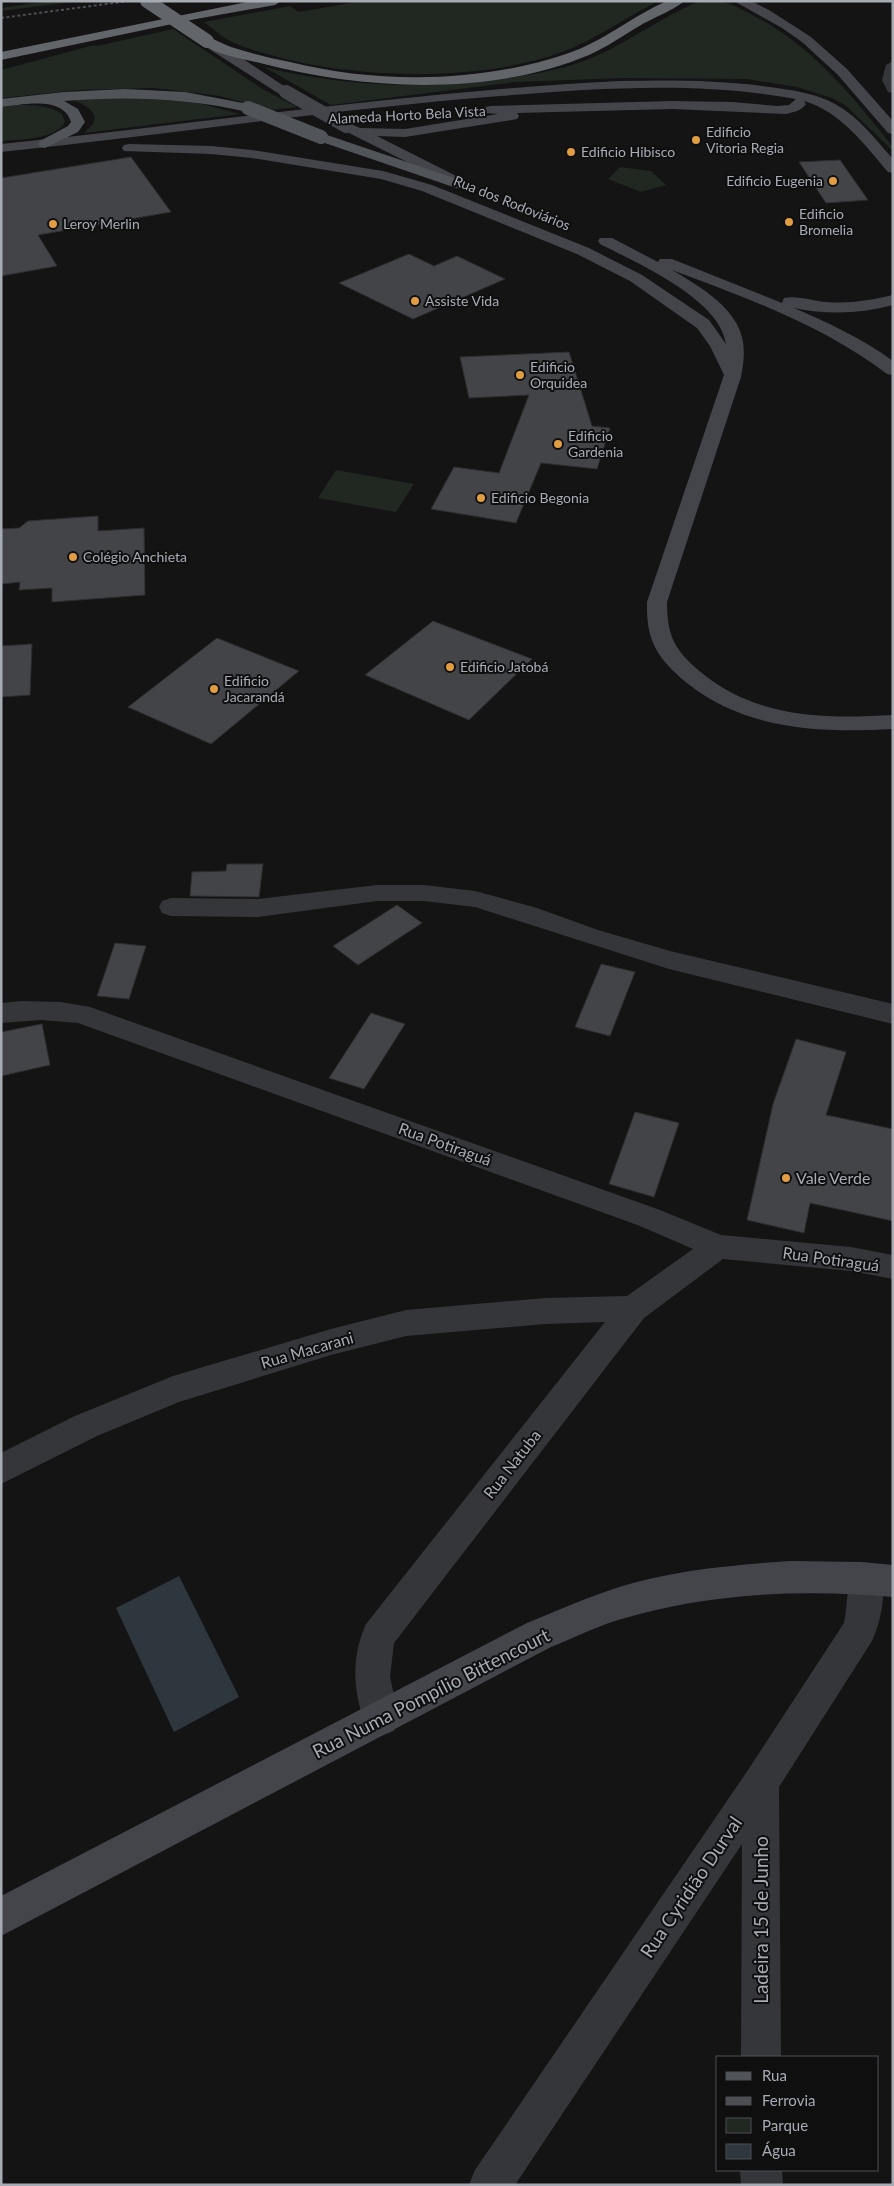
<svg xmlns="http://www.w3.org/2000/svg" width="894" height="2186" font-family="Lato,sans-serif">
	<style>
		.green { fill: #202821 }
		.water { fill: #2e373d }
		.building { fill: #434448; stroke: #2e2e31 }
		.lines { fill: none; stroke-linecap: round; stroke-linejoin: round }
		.street { fill: #35363a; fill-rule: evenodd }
		.secondary { fill: #43454a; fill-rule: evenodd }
		.primary { fill: #515458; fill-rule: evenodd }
		.highway { fill: #62656a; fill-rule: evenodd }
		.rail { stroke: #4c4e53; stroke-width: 2; stroke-dasharray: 3 2.5; stroke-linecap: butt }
		.secondary-bridge { stroke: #43454a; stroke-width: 14 }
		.primary-bridge { stroke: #515458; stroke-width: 14 }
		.highway-bridge { stroke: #62656a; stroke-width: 14 }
		.poi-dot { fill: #e09d41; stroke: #0f0f10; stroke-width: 2 }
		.labels { text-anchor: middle; stroke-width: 4; stroke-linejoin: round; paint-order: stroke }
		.far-street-label { font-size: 14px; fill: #a7acb4; stroke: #0f0f10 }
		.far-poi-label { font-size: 14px; fill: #a7acb4; stroke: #0f0f10; text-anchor: start }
		.street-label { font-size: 16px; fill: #a7acb4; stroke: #0f0f10 }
		.poi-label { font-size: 16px; fill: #a7acb4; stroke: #0f0f10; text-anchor: start }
		.near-street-label { font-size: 19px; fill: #a7acb4; stroke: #0f0f10 }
	</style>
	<rect width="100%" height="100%" fill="#141415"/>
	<path class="green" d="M 46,1 L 80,1 L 1,11 L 1,8 Z
		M 361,1 L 659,1 C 625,17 595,41 559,53 C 478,82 352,79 271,55 C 257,51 241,47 228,40 C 220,35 212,28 204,22 L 290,6 L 299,12 Z
		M 700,1 C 707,1 716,0 723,2 C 733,4 745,11 754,16 C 813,46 853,97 893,147 L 893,151 L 845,105 L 832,98 L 797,87 L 746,79 L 623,78 L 516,82 L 331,105 L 264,67 C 345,87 426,90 508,78 C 538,74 569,68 596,56 C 632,40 663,16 700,1 Z
		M 173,29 L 264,90 L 297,107 L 270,110 L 220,96 L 154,88 L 78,90 L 1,98 L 1,70 L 94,45 L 97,46 Z
		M 141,96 L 198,103 L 240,114 L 84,133 L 93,124 L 95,117 C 90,106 81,103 70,99 Z
		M 18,105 C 34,105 49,105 62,114 L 65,122 C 57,139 18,140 1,141 L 1,107 Z
		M 620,167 L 651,171 L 666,185 L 641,192 L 608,179 Z
		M 336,470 L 414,484 L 396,512 L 318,498 Z"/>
	<path class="water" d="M 179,1576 L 239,1697 L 174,1732 L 116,1608 Z"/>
	<path class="building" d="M 131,157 L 171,212 L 38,235 L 57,266 L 1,276 L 1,178 Z
		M 840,160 L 868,200 L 826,203 L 799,162 Z
		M 409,254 L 434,266 L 457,256 L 505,279 L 413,319 L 339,283 Z
		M 569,352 L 592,426 L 610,428 L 597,469 L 541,463 L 516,523 L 431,509 L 454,467 L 499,473 L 529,395 L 469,398 L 460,357 Z
		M 98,516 L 98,531 L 144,528 L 145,595 L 52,602 L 52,588 L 19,590 L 20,582 L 1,584 L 1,529 L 19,528 L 28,521 Z
		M 433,621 L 532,659 L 469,720 L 365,675 Z
		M 217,638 L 299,671 L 211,744 L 128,707 Z
		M 32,644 L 30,695 L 1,697 L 1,646 Z
		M 227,864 L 263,864 L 259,897 L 190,896 L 192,872 L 226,871 Z
		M 397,905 L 422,923 L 358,965 L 333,946 Z
		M 115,943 L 146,946 L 129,999 L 97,996 Z
		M 601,964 L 635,972 L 610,1036 L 575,1027 Z
		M 371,1013 L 405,1024 L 364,1089 L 329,1078 Z
		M 42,1024 L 50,1065 L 1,1076 L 1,1032 Z
		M 796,1039 L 846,1052 L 826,1115 L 893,1129 L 893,1221 L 810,1203 L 804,1233 L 747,1220 L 773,1104 Z
		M 635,1112 L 679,1123 L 654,1197 L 609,1184 Z"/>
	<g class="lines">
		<path class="street" d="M 893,61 L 893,93 L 888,92 L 882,80 L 886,65 Z
			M 377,885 L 424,885 L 475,891 L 537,908 L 598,930 L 670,951 L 893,1004 L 893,1024 L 669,969 L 475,907 L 424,901 L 377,901 L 258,917 L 171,916 L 162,913 L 159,907 L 162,901 L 171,898 L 258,899 Z
			M 22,1001 L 61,1002 L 90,1007 L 660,1210 L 721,1235 L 851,1247 L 893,1255 L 893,1279 L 851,1271 L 723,1259 L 644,1318 L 394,1643 L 390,1677 L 399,1718 L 394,1731 L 381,1736 L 368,1731 C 353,1695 350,1660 366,1624 L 605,1322 L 545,1324 L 406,1336 L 331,1355 L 179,1402 L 97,1436 L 1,1484 L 1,1453 L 75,1416 L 173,1376 L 331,1329 L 406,1310 L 545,1298 L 627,1296 L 693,1249 L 640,1226 L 78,1023 L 41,1020 L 1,1023 L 1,1003 Z
			M 866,1562 L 878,1567 C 888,1589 882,1618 872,1641 L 779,1787 L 781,2057 L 741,2057 L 742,1844 L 515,2185 L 469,2185 L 475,2170 L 748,1770 L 844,1623 C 848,1604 846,1584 854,1567 Z
			M 740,2170 L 782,2170 L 783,2185 L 741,2185 Z"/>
		<path class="secondary" d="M 734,1 L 751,1 L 769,10 L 811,37 L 847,69 L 893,121 L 893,134 L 888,133 L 838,75 L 802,42 L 782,28 Z
			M 211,40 L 216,41 L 293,92 L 291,95 L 281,95 L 206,47 L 204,44 Z
			M 620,81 C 672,80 725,80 777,88 C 797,91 817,94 835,104 C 859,117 875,139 893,159 L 893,173 L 888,172 C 864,144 841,112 804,101 L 806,104 C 801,111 794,112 786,114 L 672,109 L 517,113 L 519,116 L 517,119 L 512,120 L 405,137 L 377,136 L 472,184 L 475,187 L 472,190 L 467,192 L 341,129 L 339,126 L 346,122 L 360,128 L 405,129 L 498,114 L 486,113 L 484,110 L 486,107 L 491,106 L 672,101 L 732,102 L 777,106 L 789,105 L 796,99 C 699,81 598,88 500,96 C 333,109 168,135 1,152 L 1,144 C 208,123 413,91 620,81 Z
			M 129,144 L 211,146 L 252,150 L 383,171 L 432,185 L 589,248 L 642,275 L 709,320 L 726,344 C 720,299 637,263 600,244 L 598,241 L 600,238 L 612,238 L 658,262 L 660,259 L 672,259 L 782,303 L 784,298 C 797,295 813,301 827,302 C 849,304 871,300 893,295 L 893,305 C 860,314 827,315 794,308 C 829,323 863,339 893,361 L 893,375 L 887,374 C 824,326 745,297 672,270 C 699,286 738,308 743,342 C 745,354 743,366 741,377 L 667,602 C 667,637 675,651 703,674 C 758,718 825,719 893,715 L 893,729 C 821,733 745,730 687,683 C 657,658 646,641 647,602 L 724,375 L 710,346 L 697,328 L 630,281 L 577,254 L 422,191 L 381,179 L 252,158 L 211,154 L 124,151 L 122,148 L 124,145 Z
			M 790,1561 L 861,1562 L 893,1565 L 893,1597 C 801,1589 707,1593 618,1620 C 595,1627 574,1638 551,1647 L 1,1936 L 1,1896 L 527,1623 C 556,1611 586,1598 616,1588 C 672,1570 732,1565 790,1561 Z"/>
		<path class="primary" d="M 125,89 L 185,92 L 248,104 L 255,108 L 248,112 C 186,98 127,96 64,101 L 78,109 L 85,122 L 78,132 L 45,148 L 40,147 L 38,144 L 40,141 L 68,126 L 71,122 C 63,95 22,105 1,107 L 1,99 L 64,92 Z
			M 321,133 L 475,185 L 478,188 L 475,191 L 465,191 L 316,140 L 314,137 L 316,134 Z"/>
		<path class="highway" d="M 252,1 L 281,1 L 275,5 L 196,19 L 1,60 L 1,52 Z
			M 667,1 L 684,1 C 678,8 651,19 641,25 C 624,35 607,47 589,55 C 489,97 362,90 260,63 C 244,59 210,54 200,41 L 207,37 C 215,39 223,44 231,47 C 250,53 270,58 290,62 C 378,84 480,83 566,54 C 603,42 632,16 667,1 Z"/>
		<path class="rail" d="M 1,18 L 129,1"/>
		<path class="secondary-bridge" d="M 286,92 L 346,126"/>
		<path class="primary-bridge" d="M 248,108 L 321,137"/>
		<path class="highway-bridge" d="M 147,1 L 207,41"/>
	</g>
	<g class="poi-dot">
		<circle cx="696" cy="140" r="5"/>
		<circle cx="571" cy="152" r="5"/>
		<circle cx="833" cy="181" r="5"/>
		<circle cx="789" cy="222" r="5"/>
		<circle cx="53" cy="224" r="5"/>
		<circle cx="415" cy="301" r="5"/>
		<circle cx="520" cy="375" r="5"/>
		<circle cx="558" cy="444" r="5"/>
		<circle cx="481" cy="498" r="5"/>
		<circle cx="73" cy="557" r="5"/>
		<circle cx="450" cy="667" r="5"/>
		<circle cx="214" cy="689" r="5"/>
		<circle cx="786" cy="1178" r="5"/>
	</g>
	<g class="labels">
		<g class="far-street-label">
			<text transform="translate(407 115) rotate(-3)" y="5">Alameda Horto Bela Vista</text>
			<text transform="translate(512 203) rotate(22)" y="5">Rua dos Rodoviários</text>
		</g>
		<g class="far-poi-label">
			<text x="706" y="137">Edificio<tspan x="706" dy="16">Vitoria Regia</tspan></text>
			<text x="581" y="157">Edificio Hibisco</text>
			<text x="823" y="186" text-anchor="end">Edificio Eugenia</text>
			<text x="799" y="219">Edificio<tspan x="799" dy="16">Bromelia</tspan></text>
			<text x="63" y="229">Leroy Merlin</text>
			<text x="425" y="306">Assiste Vida</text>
			<text x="530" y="372">Edificio<tspan x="530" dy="16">Orquidea</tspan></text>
			<text x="568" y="441">Edificio<tspan x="568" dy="16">Gardenia</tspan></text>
			<text x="491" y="503">Edificio Begonia</text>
			<text x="83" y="562">Colégio Anchieta</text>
			<text x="460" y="672">Edificio Jatobá</text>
			<text x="224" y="686">Edificio<tspan x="224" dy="16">Jacarandá</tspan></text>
		</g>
		<g class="street-label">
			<text transform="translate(445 1144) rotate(20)" y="6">Rua Potiraguá</text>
			<text transform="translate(831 1259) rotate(8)" y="6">Rua Potiraguá</text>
			<text transform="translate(307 1350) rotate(-16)" y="6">Rua Macarani</text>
			<text transform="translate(512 1464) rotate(-52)" y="6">Rua Natuba</text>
		</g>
		<g class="poi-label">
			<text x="796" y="1184">Vale Verde</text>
		</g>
		<g class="near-street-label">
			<text transform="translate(431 1693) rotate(-27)" y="7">Rua Numa Pompílio Bittencourt</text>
			<text transform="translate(691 1887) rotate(-56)" y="7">Rua Cyridião Durval</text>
			<text transform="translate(761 1920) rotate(-90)" y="7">Ladeira 15 de Junho</text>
		</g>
	</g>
	<rect width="894" height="2186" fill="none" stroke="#a7acb4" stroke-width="5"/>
	<rect x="716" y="2056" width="162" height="115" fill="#0f0f10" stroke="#4c4e52"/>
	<rect x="726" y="2072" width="25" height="8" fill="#515458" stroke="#4c4e52"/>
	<text x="762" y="2081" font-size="15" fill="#a7acb4">Rua</text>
	<rect x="726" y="2097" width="25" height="8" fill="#4c4e53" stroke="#4c4e52"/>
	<text x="762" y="2106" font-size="15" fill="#a7acb4">Ferrovia</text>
	<rect x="726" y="2118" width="25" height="15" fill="#202821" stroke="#4c4e52"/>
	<text x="762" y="2131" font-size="15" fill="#a7acb4">Parque</text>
	<rect x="726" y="2144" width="25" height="15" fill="#2e373d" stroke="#4c4e52"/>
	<text x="762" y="2156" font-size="15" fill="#a7acb4">Água</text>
</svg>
